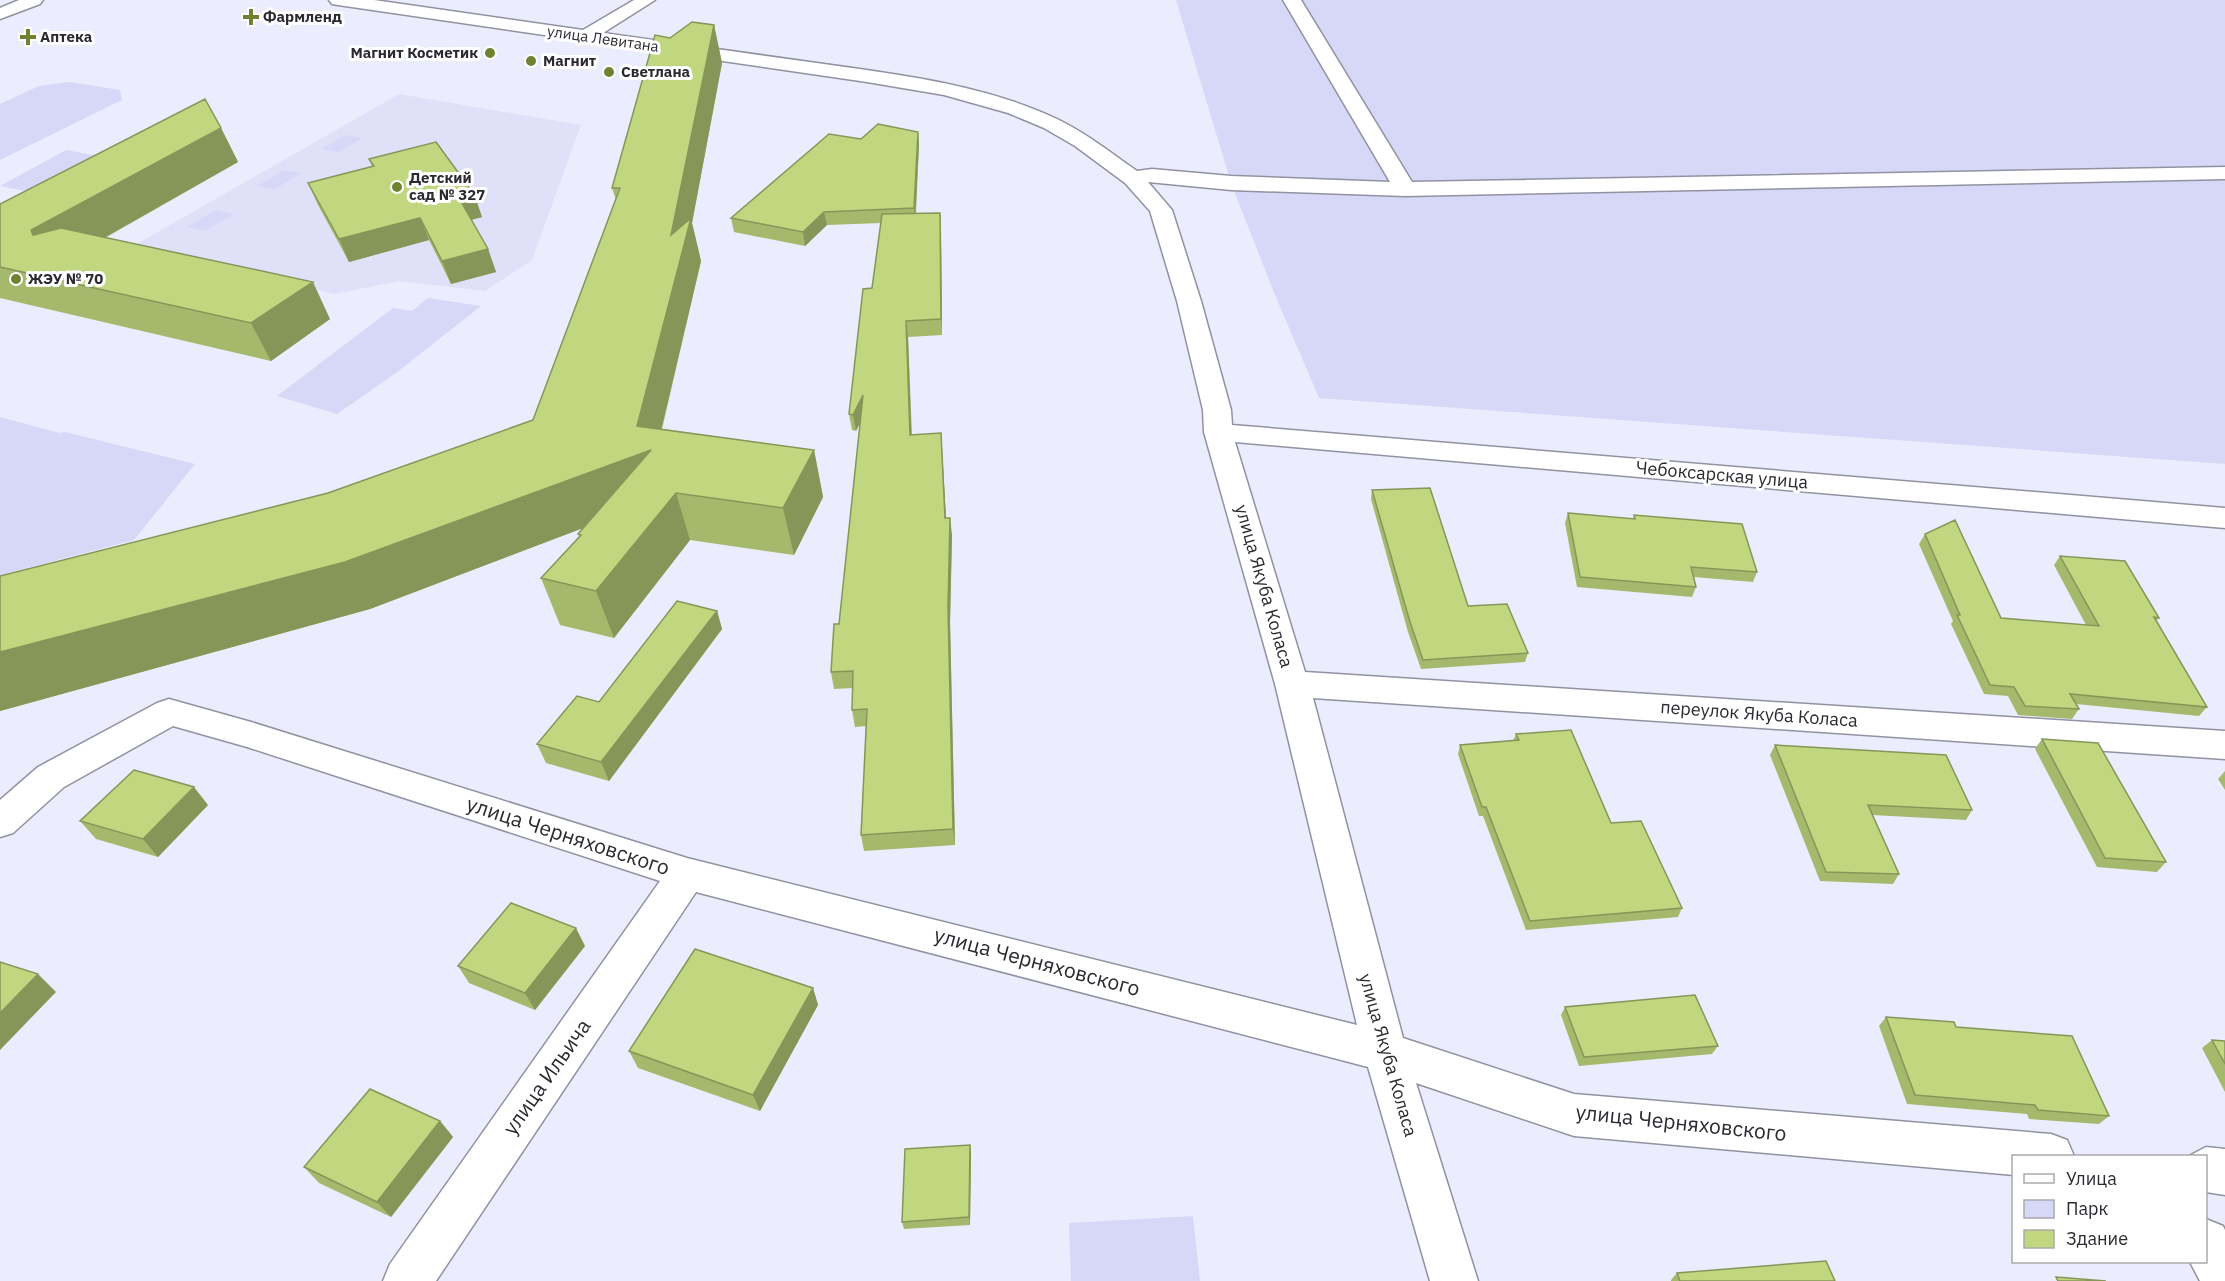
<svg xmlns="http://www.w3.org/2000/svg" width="2225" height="1281" font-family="'IBM Plex Sans',sans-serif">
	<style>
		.built { fill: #e0e1f9 }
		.green { fill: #d7d8f7 }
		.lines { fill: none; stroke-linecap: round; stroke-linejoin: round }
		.minor-casing { stroke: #9192a1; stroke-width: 3 }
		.minor { fill: #fff; fill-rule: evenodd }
		.wall { fill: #a5b96d }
		.shaded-wall { fill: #869659 }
		.building { fill: #c0d77f; stroke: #869659; stroke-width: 1.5 }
		.poi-dot { fill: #6f8232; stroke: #fff; stroke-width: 2 }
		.labels { text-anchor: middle; stroke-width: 6; stroke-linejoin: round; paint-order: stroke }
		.far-poi-label { font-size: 15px; font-weight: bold; fill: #2a2a30; stroke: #fff; text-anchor: start }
		.far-street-label { font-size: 15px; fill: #2a2a30; stroke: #fff }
		.street-label { font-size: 18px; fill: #2a2a30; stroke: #fff }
		.near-street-label { font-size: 21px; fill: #2a2a30; stroke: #fff }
	</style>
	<rect width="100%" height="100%" fill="#ebecfd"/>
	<path class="built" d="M 399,94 L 581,125 L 532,260 L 485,291 L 399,281 L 335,294 L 128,249 Z"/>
	<path class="green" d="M 1176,0 L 2225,0 L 2225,464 L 1319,398 L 1275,295 L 1231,183 Z
		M 70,82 L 120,90 L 122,100 L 0,160 L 0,104 L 39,86 Z
		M 346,135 L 363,138 L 339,152 L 321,149 Z
		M 66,150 L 108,158 L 40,194 L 0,186 Z
		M 284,170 L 302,173 L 275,189 L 257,186 Z
		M 216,210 L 234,214 L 205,231 L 187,227 Z
		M 428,298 L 481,306 L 396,373 L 337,414 L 277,396 L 393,308 L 412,311 Z
		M 0,417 L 59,433 L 65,432 L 195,464 L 134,540 L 0,575 Z
		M 1193,1216 L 1200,1281 L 1071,1281 L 1069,1223 Z"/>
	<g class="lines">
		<g class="minor-casing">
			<path id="minor" d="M 19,0 L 43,0 L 40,4 L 0,19 L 0,8 Z
				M 329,0 L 374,0 L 583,30 L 634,0 L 655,0 L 603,33 C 677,43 750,54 824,64 C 902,75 985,85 1057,119 C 1086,133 1111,153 1137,171 L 1152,169 L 1231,176 L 1390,182 L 1283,0 L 1301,0 L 1412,182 L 2225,167 L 2225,179 L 1405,196 L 1231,190 L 1148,182 L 1172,210 L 1201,301 L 1231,410 L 1232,425 L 2225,508 L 2225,528 L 1235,442 L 1305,672 L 2225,731 L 2225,759 L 1313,698 L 1403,1038 L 1574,1094 L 2051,1134 L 2067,1140 L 2074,1156 L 2014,1156 L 2014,1175 L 1574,1136 L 1416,1083 L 1478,1281 L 1430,1281 L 1368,1067 L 696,892 L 436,1281 L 383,1281 L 390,1264 L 660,881 L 247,747 L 173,726 L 64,787 L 13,833 L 0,837 L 0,800 L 38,767 L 157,703 L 169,699 L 251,722 L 687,858 L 1357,1025 L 1275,684 L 1204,432 L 1203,410 L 1177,301 L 1150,211 L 1125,183 L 1075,146 L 1044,128 L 1008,113 L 944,95 L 867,82 L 338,5 L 332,4 Z
				M 2206,1147 L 2225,1149 L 2225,1195 L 2206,1192 L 2206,1156 L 2189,1156 Z
				M 2206,1219 L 2223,1226 L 2225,1230 L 2225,1281 L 2200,1281 L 2190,1262 L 2206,1262 Z"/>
		</g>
		<use href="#minor" class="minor"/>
	</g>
	<path class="wall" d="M 714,25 L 722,63 L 692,223 L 701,261 L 662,429 L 814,450 L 823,497 L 794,555 L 690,540 L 614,638 L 560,625 L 541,578 L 579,537 L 578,534 L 583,528 L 370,609 L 0,711 L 0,576 L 328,493 L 533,420 L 616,200 L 612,188 L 670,38 Z
		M 221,128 L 238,162 L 105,238 L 330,319 L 271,361 L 0,298 L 0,204 Z
		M 918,132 L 919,145 L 916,213 L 940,213 L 941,228 L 942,335 L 908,337 L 912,435 L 941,433 L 942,449 L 946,518 L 952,535 L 950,622 L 955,845 L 864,851 L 861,835 L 866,726 L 855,727 L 852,710 L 853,688 L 834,689 L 831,672 L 839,624 L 860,422 L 856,431 L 852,430 L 849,414 L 872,288 L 881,223 L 827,225 L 805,246 L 734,232 L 731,218 L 861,139 Z
		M 369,159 L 474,194 L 482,217 L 471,220 L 488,249 L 496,272 L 451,284 L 429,240 L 349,262 L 318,205 L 308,183 L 372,167 Z
		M 1372,490 L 1468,606 L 1528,653 L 1525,662 L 1421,669 L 1408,632 L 1371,499 Z
		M 1568,513 L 1633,519 L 1634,515 L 1757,572 L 1753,582 L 1694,577 L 1696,587 L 1692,597 L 1577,587 L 1565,523 Z
		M 1925,534 L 2001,618 L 2086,625 L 2054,565 L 2060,556 L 2159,618 L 2156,621 L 2207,707 L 2199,716 L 2076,704 L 2079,709 L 2072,719 L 2018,715 L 2008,696 L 1984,694 L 1951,624 L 1953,621 L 1919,544 Z
		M 717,611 L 722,629 L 609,781 L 546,763 L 537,744 L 599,702 Z
		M 1516,734 L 1611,823 L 1682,908 L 1678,917 L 1526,930 L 1483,816 L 1479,816 L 1458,754 L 1460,745 L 1513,741 Z
		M 2042,739 L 2166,862 L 2157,872 L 2097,867 L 2035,749 Z
		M 1775,745 L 1972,810 L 1966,820 L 1872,815 L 1899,874 L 1893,884 L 1820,881 L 1770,755 Z
		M 2225,771 L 2225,790 L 2218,779 Z
		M 208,805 L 158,857 L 96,839 L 80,821 Z
		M 585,946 L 535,1010 L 469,983 L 458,966 Z
		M 813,988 L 818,1005 L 760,1111 L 638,1068 L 629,1051 Z
		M 1565,1007 L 1718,1046 L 1712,1054 L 1579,1066 L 1561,1015 Z
		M 1886,1017 L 1956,1027 L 2109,1116 L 2099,1124 L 2029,1119 L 2027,1114 L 1907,1104 L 1879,1026 Z
		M 2212,1040 L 2225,1041 L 2225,1092 L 2202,1048 Z
		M 440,1121 L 453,1137 L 391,1217 L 319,1183 L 304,1167 Z
		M 970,1145 L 971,1153 L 970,1225 L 904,1229 L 902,1222 Z
		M 1677,1273 L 1835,1281 L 1671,1281 L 1671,1280 Z"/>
	<path class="shaded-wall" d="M 714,25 L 722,63 L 692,223 L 701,261 L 654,460 L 665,497 L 370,609 L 0,711 L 0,652 L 637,426 L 671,235 Z
		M 221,128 L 238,162 L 54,266 L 33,235 L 31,230 Z
		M 918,132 L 919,145 L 915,222 L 914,208 Z
		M 474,194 L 482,217 L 467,221 L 459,198 Z
		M 824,212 L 827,225 L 805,246 L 803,232 Z
		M 940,213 L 941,228 L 942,335 L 941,319 Z
		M 420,218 L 429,240 L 349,262 L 339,239 Z
		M 488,249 L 496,272 L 451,284 L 442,261 Z
		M 313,282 L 330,319 L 271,361 L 251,323 Z
		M 906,321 L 908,337 L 912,452 L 910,435 Z
		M 863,395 L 866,411 L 856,431 L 853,415 Z
		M 941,433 L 942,449 L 947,535 L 945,518 Z
		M 814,450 L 823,497 L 794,555 L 783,508 Z
		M 676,493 L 690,540 L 614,638 L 596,591 Z
		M 950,518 L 952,535 L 950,622 L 955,845 L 953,829 L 948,606 Z
		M 717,611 L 722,629 L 609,781 L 601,762 Z
		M 194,787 L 208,805 L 158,857 L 143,839 Z
		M 576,928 L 585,946 L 535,1010 L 525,993 Z
		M 38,974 L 56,992 L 0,1050 L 0,1013 Z
		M 813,988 L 818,1005 L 760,1111 L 753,1095 Z
		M 440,1121 L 453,1137 L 391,1217 L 377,1202 Z
		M 970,1145 L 971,1153 L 970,1225 L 969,1217 Z"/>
	<path class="building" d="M 692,22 L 714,25 L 671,235 L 691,218 L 637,426 L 814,450 L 783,508 L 676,493 L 596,591 L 541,578 L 581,535 L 578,534 L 651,450 L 345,562 L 0,652 L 0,576 L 328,493 L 533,420 L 620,188 L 612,188 L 655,35 L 670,38 Z
		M 205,99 L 221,128 L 31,230 L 33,235 L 61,228 L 313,282 L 251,323 L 0,267 L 0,204 Z
		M 878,124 L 918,132 L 914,208 L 824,212 L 803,232 L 731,218 L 829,134 L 861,139 Z
		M 436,142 L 474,194 L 459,198 L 488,249 L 442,261 L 420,218 L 339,239 L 308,183 L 374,166 L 369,159 Z
		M 940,213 L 941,319 L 906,321 L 910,435 L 941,433 L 945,518 L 950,518 L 948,606 L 953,829 L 861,835 L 867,709 L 852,710 L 853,671 L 831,672 L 834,624 L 839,624 L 863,395 L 853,415 L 849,414 L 863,289 L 872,288 L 882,214 Z
		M 1430,488 L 1468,606 L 1507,604 L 1528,653 L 1423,660 L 1410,622 L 1372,490 Z
		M 1568,513 L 1635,519 L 1634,515 L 1742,524 L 1757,572 L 1691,567 L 1696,587 L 1580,577 Z
		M 1955,520 L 2001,618 L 2099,626 L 2060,556 L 2125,561 L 2159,618 L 2154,617 L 2207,707 L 2070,694 L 2079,709 L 2025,706 L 2014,687 L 1990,685 L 1957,615 L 1960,615 L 1925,534 Z
		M 677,601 L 717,611 L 601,762 L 537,744 L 577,696 L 599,702 Z
		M 1571,730 L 1611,823 L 1641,821 L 1682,908 L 1530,921 L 1486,807 L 1482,807 L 1460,745 L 1519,740 L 1516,734 Z
		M 2042,739 L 2098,743 L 2166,862 L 2105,858 Z
		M 1775,745 L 1946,755 L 1972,810 L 1868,805 L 1899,874 L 1826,872 Z
		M 134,770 L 194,787 L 143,839 L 80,821 Z
		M 511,903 L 576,928 L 525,993 L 458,966 Z
		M 695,949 L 813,988 L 753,1095 L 629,1051 Z
		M 0,962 L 38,974 L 0,1013 Z
		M 1695,995 L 1718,1046 L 1584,1057 L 1565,1007 Z
		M 1886,1017 L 1954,1022 L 1956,1027 L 2072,1036 L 2109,1116 L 2038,1110 L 2035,1105 L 1915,1095 Z
		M 2212,1040 L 2225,1041 L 2225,1064 Z
		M 370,1089 L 440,1121 L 377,1202 L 304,1167 Z
		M 970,1145 L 969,1217 L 902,1222 L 905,1149 Z
		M 1826,1261 L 1835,1281 L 1680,1281 L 1677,1273 Z
		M 2056,1277 L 2106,1281 L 2058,1281 Z"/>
	<g class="poi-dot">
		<path d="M248 8h6v6h6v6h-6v6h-6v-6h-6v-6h6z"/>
		<path d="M25 28h6v6h6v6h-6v6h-6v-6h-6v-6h6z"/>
		<circle cx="490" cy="53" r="6"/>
		<circle cx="531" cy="61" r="6"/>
		<circle cx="609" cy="72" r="6"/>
		<circle cx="397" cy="187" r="6"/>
		<circle cx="16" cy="279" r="6"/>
	</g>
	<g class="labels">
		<g class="far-poi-label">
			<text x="263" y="22">Фармленд</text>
			<text x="40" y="42">Аптека</text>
			<text x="478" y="58" text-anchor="end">Магнит Косметик</text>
			<text x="543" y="66">Магнит</text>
			<text x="621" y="77">Светлана</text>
			<text x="409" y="183">Детский<tspan x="409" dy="17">сад № 327</tspan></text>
			<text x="28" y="284">ЖЭУ № 70</text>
		</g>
		<g class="far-street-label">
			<text transform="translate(603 39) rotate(8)" y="5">улица Левитана</text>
		</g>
		<g class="street-label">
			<text transform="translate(1722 475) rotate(5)" y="6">Чебоксарская улица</text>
			<text transform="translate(1264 586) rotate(74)" y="6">улица Якуба Коласа</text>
			<text transform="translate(1759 714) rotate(4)" y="6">переулок Якуба Коласа</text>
			<text transform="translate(1388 1055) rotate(74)" y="6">улица Якуба Коласа</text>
		</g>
		<g class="near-street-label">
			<text transform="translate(568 836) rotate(18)" y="7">улица Черняховского</text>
			<text transform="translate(1037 962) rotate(15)" y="7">улица Черняховского</text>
			<text transform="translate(547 1077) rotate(-55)" y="7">улица Ильича</text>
			<text transform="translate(1681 1123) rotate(6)" y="7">улица Черняховского</text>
		</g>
	</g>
	<rect x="2012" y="1155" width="195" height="108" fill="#ffffff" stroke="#aaaaac" stroke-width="1.5"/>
	<rect x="2024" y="1174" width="30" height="9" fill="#ffffff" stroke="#aaaaac" stroke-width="1.5"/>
	<text x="2066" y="1185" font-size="18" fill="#2a2a30">Улица</text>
	<rect x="2024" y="1200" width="30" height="18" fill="#d7d8f7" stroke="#aaaaac" stroke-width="1.5"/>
	<text x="2066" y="1215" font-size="18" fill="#2a2a30">Парк</text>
	<rect x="2024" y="1230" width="30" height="18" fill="#c0d77f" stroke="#aaaaac" stroke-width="1.5"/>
	<text x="2066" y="1245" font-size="18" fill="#2a2a30">Здание</text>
</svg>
